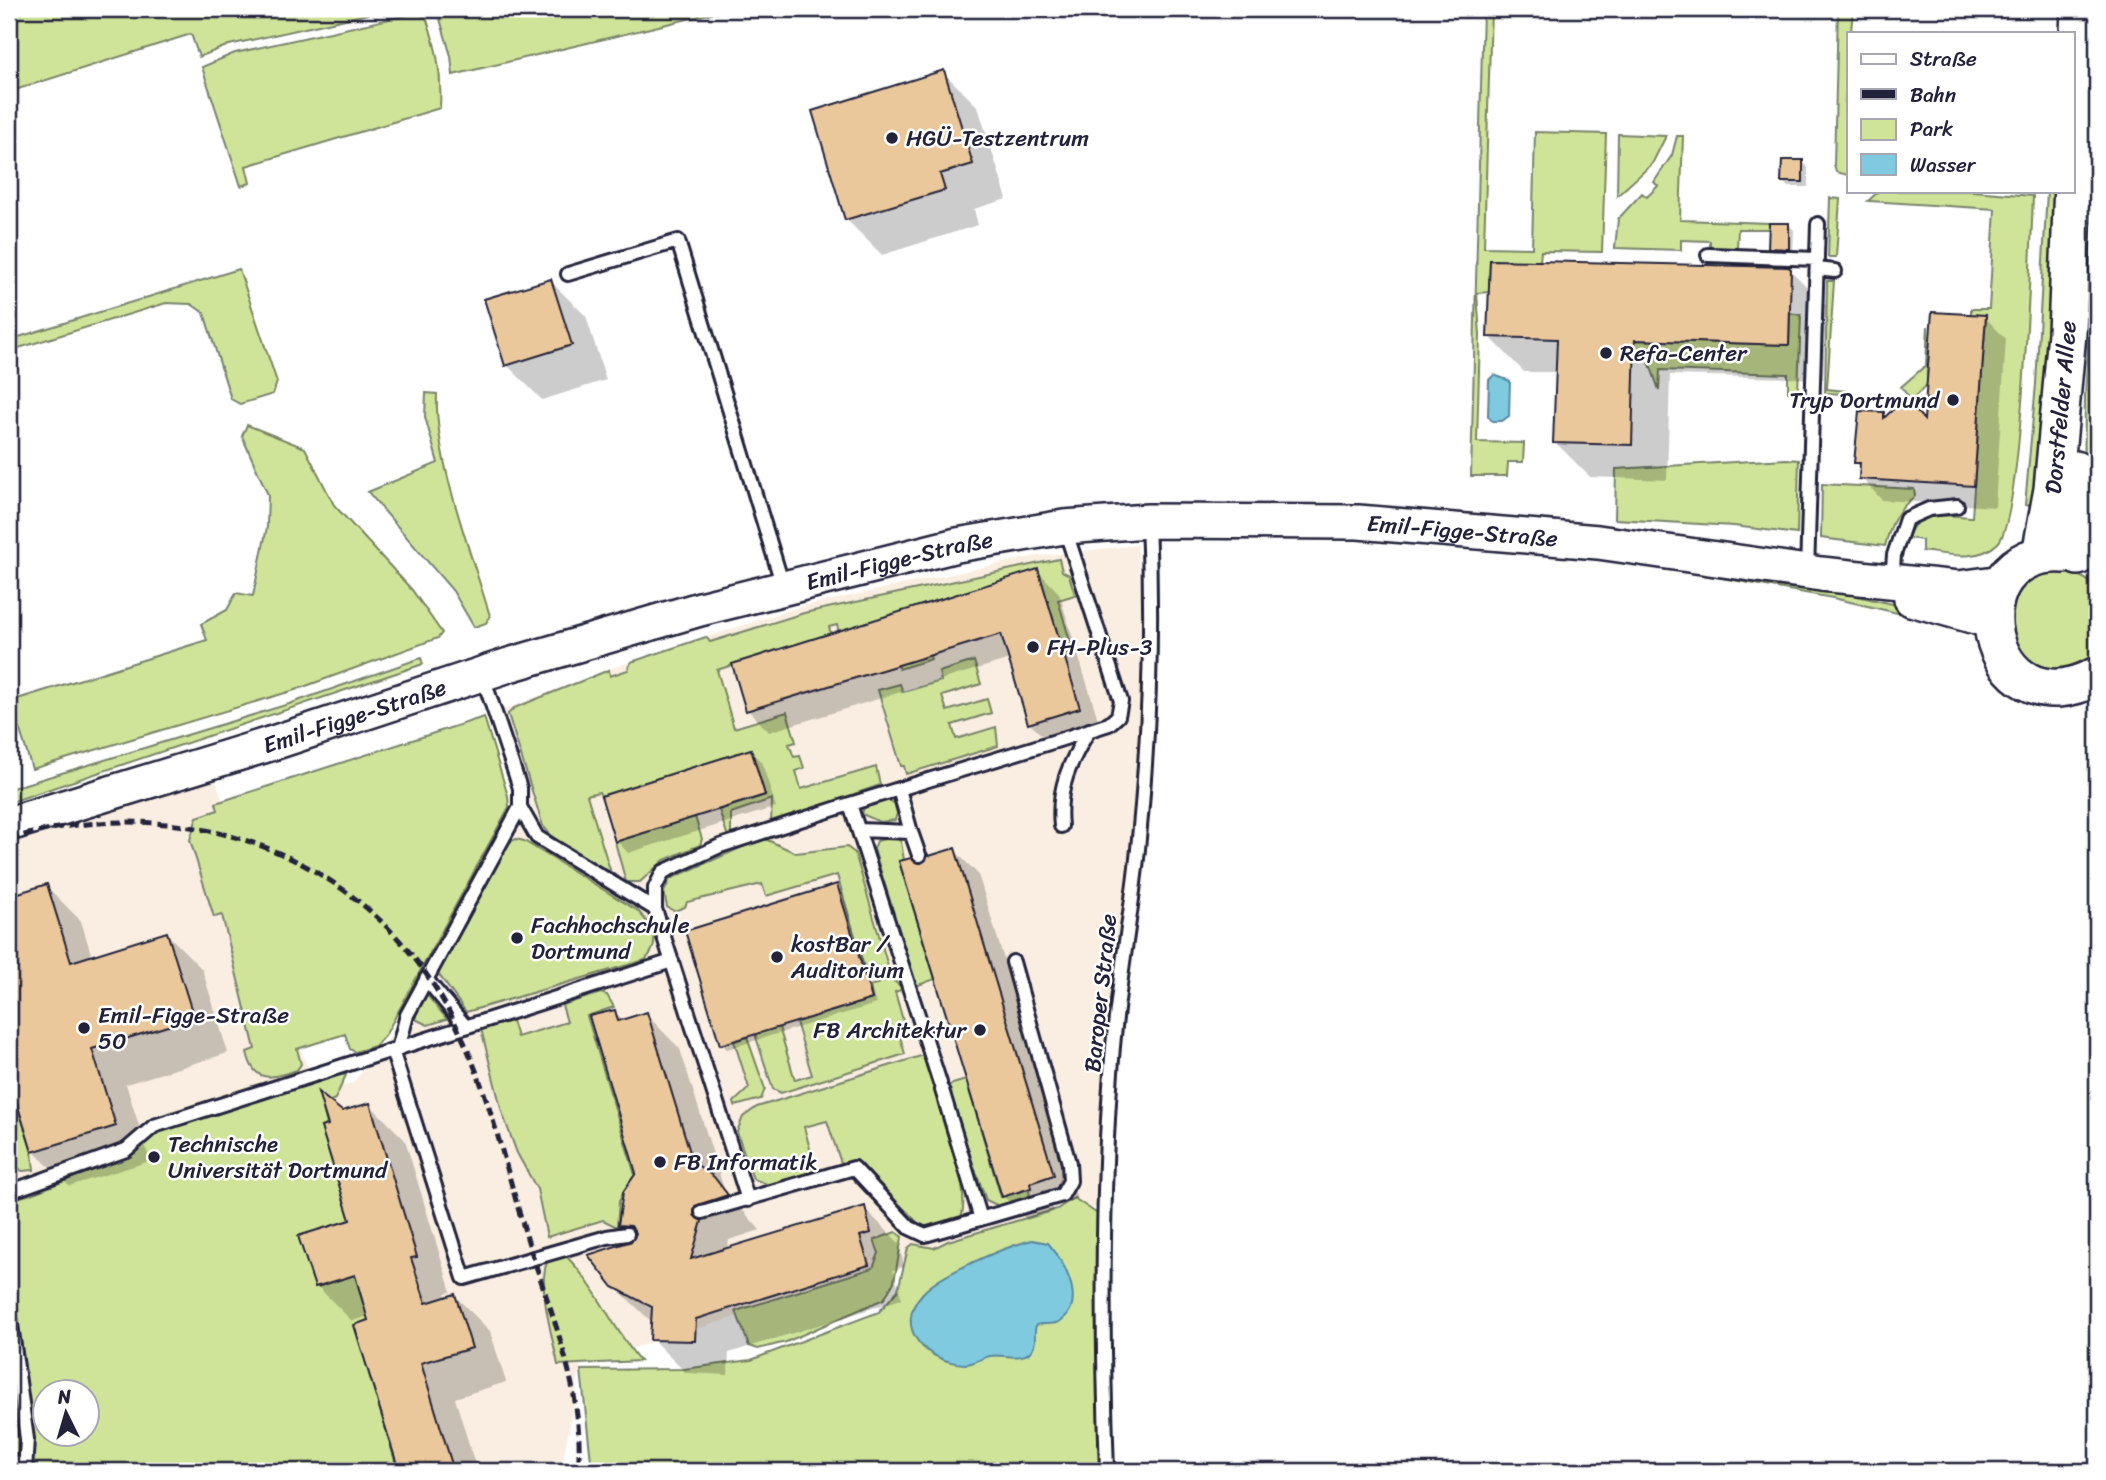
<svg xmlns="http://www.w3.org/2000/svg" width="2106" height="1480" font-family="Sriracha,sans-serif">
	<style>
		.built { fill: #f9eee1; fill-rule: evenodd }
		.green { fill: #d0e499; stroke: #79836a; stroke-width: 2; fill-rule: evenodd }
		.water { fill: #7fcadf; stroke: #5a879d; stroke-width: 2 }
		.shadow { fill: #0003 }
		.building { fill: #eac89c; stroke: #22223b; stroke-width: 2 }
		.lines { fill: none; stroke-linecap: round; stroke-linejoin: round }
		.service-casing { stroke: #22223b; stroke-width: 18 }
		.tertiary-casing { stroke: #22223b; stroke-width: 38 }
		.secondary-casing { stroke: #22223b; stroke-width: 42 }
		.service { stroke: #fff; stroke-width: 12 }
		.tertiary { stroke: #fff; stroke-width: 33 }
		.secondary { stroke: #fff; stroke-width: 37 }
		.rail { stroke: #22223b; stroke-width: 5; stroke-dasharray: 10 5; stroke-linecap: butt }
		.poi-dot { fill: #22223b; stroke: #fff; stroke-width: 2.5 }
		.labels { text-anchor: middle; stroke-width: 5; stroke-linejoin: round; paint-order: stroke }
		.poi-label { font-size: 23px; fill: #22223b; stroke: #fff; text-anchor: start }
		.street-label { font-size: 23px; fill: #22223b; stroke: #fff }
	</style>
	<rect width="100%" height="100%" fill="#fff"/>
	<filter id="ink" filterUnits="userSpaceOnUse"><feTurbulence type="fractalNoise" baseFrequency=".0143" numOctaves="2"/><feDisplacementMap in="SourceGraphic" scale="14" xChannelSelector="R" yChannelSelector="G"/><feConvolveMatrix kernelMatrix="1 2 1 2 8 2 1 2 1" color-interpolation-filters="sRGB"/></filter>
	<g filter="url(#ink)">
		<path class="built" d="M 1137,545 L 1143,622 L 1141,710 L 1103,1205 L 581,1364 L 561,1471 L 9,1471 L 9,833 L 213,771 L 313,1086 L 312,1096 L 353,1083 L 388,1040 L 511,807 L 512,788 L 487,716 L 609,669 L 799,607 L 1031,557 ZM 46,1392 L 88,1392 L 88,1434 L 46,1434 Z"/>
		<path class="green" d="M 9,9 L 390,9 L 229,45 L 199,57 L 191,34 L 9,92 Z
			M 437,9 L 730,9 L 453,75 L 451,56 Z
			M 1483,9 L 1491,9 L 1484,247 L 1532,248 L 1535,132 L 1606,134 L 1602,252 L 1541,251 L 1540,262 L 1490,260 L 1489,292 L 1477,293 L 1480,335 L 1477,442 L 1524,443 L 1523,462 L 1508,462 L 1507,476 L 1471,476 Z
			M 1838,9 L 1853,9 L 1845,102 L 1849,114 L 1848,175 L 1836,172 L 1834,165 Z
			M 417,13 L 426,17 C 437,48 442,74 440,108 L 246,166 L 250,183 L 241,186 L 202,67 L 235,53 Z
			M 1618,134 L 1666,136 L 1652,164 L 1617,196 Z
			M 1677,136 L 1683,136 L 1680,220 L 1769,223 L 1769,229 L 1738,229 L 1737,248 L 1710,247 L 1710,241 L 1681,240 L 1681,250 L 1615,248 L 1618,219 L 1642,193 L 1647,197 L 1658,186 L 1654,182 L 1672,155 Z
			M 1879,191 L 1973,191 L 2033,196 C 2031,246 2022,519 1998,543 C 1978,563 1946,554 1922,551 L 1922,540 L 1908,538 C 1916,508 1950,516 1972,517 L 1986,316 L 1971,315 L 1971,309 L 1989,309 L 1995,209 L 1868,201 Z
			M 2047,191 L 2067,191 L 2045,508 L 2025,505 L 2036,384 Z
			M 1830,198 L 1840,199 L 1836,257 L 1828,257 Z
			M 2097,204 L 2097,508 L 2084,510 L 2085,396 Z
			M 239,269 L 277,382 L 273,394 L 240,404 L 231,399 L 204,313 L 191,304 L 166,303 L 9,351 L 9,340 Z
			M 1827,281 L 1834,281 L 1827,389 L 1845,391 L 1845,394 L 1825,393 Z
			M 1790,313 L 1801,315 L 1798,392 L 1788,392 L 1788,374 L 1660,370 L 1659,390 L 1647,356 L 1628,355 L 1634,340 L 1789,345 Z
			M 1928,326 L 1927,385 L 1911,400 L 1901,387 L 1926,365 Z
			M 426,393 L 437,394 C 434,458 471,552 490,616 L 486,623 L 474,627 L 453,591 L 368,492 L 438,463 L 425,417 Z
			M 247,425 L 305,448 L 334,505 L 412,590 L 442,633 L 438,638 L 295,690 L 32,769 L 11,701 L 207,640 L 201,624 L 227,610 L 236,593 L 253,596 L 267,527 L 268,495 L 242,436 Z
			M 1786,459 L 1799,460 L 1797,534 L 1734,526 L 1615,519 L 1616,469 Z
			M 1822,484 L 1914,489 L 1915,496 C 1896,511 1891,523 1885,546 L 1821,538 Z
			M 1059,559 L 1062,571 L 1069,575 L 1075,595 L 1058,600 L 1073,651 L 1064,654 L 1038,570 L 915,607 L 931,659 L 899,669 L 884,619 L 839,632 L 837,625 L 829,627 L 831,634 L 717,670 L 734,728 L 787,712 L 796,742 L 789,744 L 794,757 L 800,756 L 804,768 L 796,771 L 801,789 L 876,767 L 880,785 L 771,823 L 772,799 L 731,813 L 731,836 L 728,837 L 719,810 L 765,795 L 751,749 L 601,796 L 599,792 L 587,795 L 611,873 L 555,840 L 543,826 L 508,714 L 514,708 L 609,670 L 610,676 L 628,670 L 631,662 L 706,637 L 710,642 L 804,613 Z
			M 1700,569 L 1834,591 L 1947,616 L 1945,624 L 1833,598 L 1699,574 Z
			M 2055,570 C 2073,572 2084,576 2097,588 L 2097,653 C 2031,717 1959,590 2055,570 Z
			M 421,658 L 423,664 L 11,802 L 9,789 L 289,704 Z
			M 974,661 L 981,684 L 942,696 L 947,711 L 987,699 L 991,713 L 952,725 L 956,739 L 996,727 L 998,746 L 906,774 L 904,766 L 901,766 L 878,690 L 900,684 L 903,692 L 941,681 L 939,672 Z
			M 484,717 L 508,796 L 509,807 L 386,1034 L 375,1046 L 355,1052 L 350,1049 L 345,1034 L 297,1049 L 301,1064 L 297,1070 C 272,1078 254,1085 247,1052 L 255,1049 L 222,915 L 214,917 L 190,840 L 197,817 L 218,810 L 216,803 Z
			M 887,800 L 894,803 L 897,813 L 895,820 L 880,822 L 862,814 L 864,808 Z
			M 695,817 L 702,839 L 700,845 L 664,860 L 640,882 L 626,882 L 615,842 Z
			M 896,836 L 901,842 L 904,860 L 899,862 L 935,979 L 916,986 L 874,849 L 877,841 Z
			M 763,838 L 796,853 L 847,847 L 855,853 L 890,973 L 868,980 L 837,875 L 766,896 L 762,884 L 687,902 L 685,907 L 674,911 L 667,907 L 664,892 L 670,879 Z
			M 516,839 L 524,841 L 638,911 C 653,927 662,943 645,960 L 466,1012 L 437,972 L 509,843 Z
			M 891,979 L 904,989 L 895,992 L 904,1024 L 897,1026 L 905,1054 L 781,1093 L 773,1089 L 755,1034 L 779,1027 L 795,1080 L 812,1075 L 796,1022 L 872,999 L 870,986 Z
			M 601,993 L 607,995 L 614,1007 L 587,1016 L 635,1175 L 619,1201 L 617,1227 L 603,1220 L 547,1237 L 537,1189 L 517,1153 L 502,1112 L 481,1029 L 512,1021 L 517,1037 L 567,1022 L 562,1005 Z
			M 426,994 L 447,1019 L 428,1025 L 417,1020 L 415,1014 Z
			M 747,1037 L 765,1089 L 761,1099 L 735,1106 L 734,1102 L 749,1088 L 734,1041 Z
			M 924,1055 C 935,1089 973,1187 961,1217 L 930,1228 L 920,1225 L 856,1160 L 841,1163 L 827,1121 L 804,1127 L 816,1170 L 770,1185 L 753,1179 L 737,1132 L 743,1117 L 757,1107 Z
			M 339,1074 L 346,1075 L 335,1099 L 322,1105 L 327,1125 L 321,1127 L 350,1220 L 299,1238 L 318,1287 L 367,1271 L 359,1290 L 365,1309 L 375,1318 L 355,1326 L 398,1471 L 9,1471 L 9,1200 L 28,1195 L 130,1156 L 157,1132 ZM 46,1392 L 88,1392 L 88,1434 L 46,1434 Z
			M 966,1080 L 1001,1197 L 1029,1189 L 1030,1199 L 1001,1207 L 986,1200 L 946,1086 Z
			M 11,1085 L 32,1152 L 34,1170 L 22,1171 L 9,1160 Z
			M 1074,1198 L 1099,1215 L 1101,1471 L 589,1471 L 591,1461 L 581,1370 L 684,1369 L 751,1360 L 879,1312 L 898,1290 L 908,1248 L 913,1244 L 934,1248 L 948,1241 L 1057,1209 Z
			M 896,1232 L 902,1237 L 894,1282 L 884,1299 L 786,1342 L 758,1349 L 749,1346 L 736,1311 L 873,1268 L 879,1253 L 874,1240 Z
			M 564,1254 C 596,1285 612,1328 640,1361 L 558,1365 C 553,1338 535,1281 549,1258 Z"/>
		<path class="water" d="M 1494,375 L 1510,381 L 1509,416 L 1502,421 L 1492,421 L 1488,416 L 1489,380 Z
			M 1032,1240 L 1048,1243 C 1063,1260 1086,1300 1063,1319 C 1056,1326 1045,1323 1036,1325 C 1034,1331 1035,1335 1035,1341 C 1031,1366 1004,1353 990,1356 C 981,1358 974,1364 965,1364 C 927,1363 892,1328 922,1294 C 939,1274 1005,1247 1032,1240 Z"/>
		<path class="shadow" d="M 943,72 L 978,107 L 1007,199 L 974,209 L 978,225 L 882,255 L 847,220 L 814,112 Z
			M 1803,162 L 1808,167 L 1808,187 L 1788,187 L 1783,182 Z
			M 1789,225 L 1794,230 L 1793,254 L 1776,253 L 1770,248 Z
			M 1790,270 L 1826,305 L 1823,379 L 1670,375 L 1667,480 L 1590,477 L 1555,442 L 1557,372 L 1524,372 L 1489,336 Z
			M 550,281 L 586,316 L 606,380 L 542,400 L 507,365 L 487,301 Z
			M 1985,317 L 2006,339 L 1995,507 L 1882,500 L 1861,478 L 1862,468 L 1856,463 L 1884,414 L 1887,418 L 1905,400 L 1926,421 Z
			M 1038,571 L 1059,593 L 1101,729 L 1051,744 L 1029,723 L 1010,659 L 769,732 L 748,710 Z
			M 751,751 L 762,763 L 776,807 L 628,853 L 617,841 Z
			M 954,850 L 978,874 L 1077,1199 L 1052,1206 L 1054,1212 L 1027,1220 L 1003,1196 L 921,865 Z
			M 46,886 L 81,921 L 92,957 L 167,934 L 202,969 L 228,1053 L 126,1084 L 150,1161 L 69,1186 L 33,1151 L 23,1116 L 9,1121 L 9,898 Z
			M 837,886 L 842,891 L 876,1004 L 727,1049 L 722,1044 Z
			M 615,1012 L 624,1021 L 646,1014 L 680,1049 L 724,1189 L 760,1230 L 729,1240 L 727,1250 L 864,1208 L 899,1243 L 904,1267 L 893,1270 L 902,1299 L 729,1353 L 728,1375 L 686,1373 L 652,1339 L 653,1323 L 614,1286 L 635,1239 L 620,1224 L 638,1173 Z
			M 370,1105 L 405,1140 L 451,1292 L 445,1293 L 447,1298 L 455,1296 L 490,1331 L 506,1382 L 455,1398 L 477,1471 L 401,1471 L 356,1326 L 370,1322 L 369,1316 L 352,1321 L 317,1286 L 352,1221 L 330,1126 L 342,1113 Z
			M 504,1466 L 509,1471 L 486,1471 Z"/>
		<path class="building" d="M 944,70 L 973,164 L 940,174 L 945,190 L 845,220 L 812,111 Z
			M 1782,160 L 1803,160 L 1803,182 L 1781,182 Z
			M 1769,223 L 1789,223 L 1789,249 L 1768,248 Z
			M 1490,260 L 1788,267 L 1791,269 L 1789,345 L 1635,340 L 1632,445 L 1553,443 L 1557,339 L 1487,337 Z
			M 551,279 L 572,345 L 505,366 L 484,299 Z
			M 1932,312 L 1986,315 L 1974,486 L 1859,479 L 1860,463 L 1854,463 L 1859,411 L 1884,412 L 1884,418 L 1905,398 L 1924,420 Z
			M 1038,569 L 1080,708 L 1028,724 L 1001,634 L 746,711 L 732,664 Z
			M 751,749 L 765,795 L 615,842 L 601,796 Z
			M 955,848 L 1054,1175 L 1030,1183 L 1031,1188 L 1002,1197 L 899,861 L 911,858 L 921,863 L 926,860 L 927,853 L 929,856 Z
			M 47,884 L 71,962 L 167,932 L 194,1018 L 92,1049 L 116,1126 L 32,1152 L 9,1077 L 9,896 Z
			M 837,884 L 872,999 L 720,1045 L 685,931 Z
			M 615,1010 L 618,1021 L 647,1012 L 693,1162 L 714,1177 L 728,1195 L 695,1206 L 694,1215 L 702,1221 L 691,1259 L 865,1206 L 871,1233 L 860,1236 L 869,1265 L 696,1319 L 695,1341 L 650,1340 L 652,1307 L 613,1287 L 588,1255 L 632,1241 L 636,1233 L 631,1226 L 618,1225 L 623,1192 L 636,1173 L 589,1016 Z
			M 318,1092 L 342,1111 L 370,1103 L 417,1257 L 411,1258 L 426,1303 L 455,1294 L 472,1348 L 421,1363 L 454,1471 L 399,1471 L 354,1325 L 368,1320 L 355,1275 L 315,1287 L 298,1236 L 350,1220 L 321,1127 L 328,1125 Z"/>
		<g class="lines">
			<g class="service-casing">
				<path id="service" d="M 1708,255 L 1817,259
					M 1817,269 L 1835,271
					M 568,274 L 678,241 L 783,586
					M 1807,572 L 1818,224
					M 1892,581 L 1894,555 L 1906,519 L 1929,509 L 1957,506
					M 482,674 L 520,788 L 520,807 L 537,837 L 655,909
					M 899,789 L 911,832
					M 850,804 L 1059,740 L 1109,724 L 1118,716 L 1121,701 L 1065,529
					M 1061,826 C 1057,788 1070,762 1089,730
					M 859,830 L 911,832 L 919,855
					M 426,979 L 466,1027
					M 398,1049 L 407,1015 L 520,807
					M 392,1050 L 464,1278 L 607,1237 L 627,1234
					M 942,1090 L 981,1219
					M 9,1192 L 126,1150 L 154,1126 L 672,961
					M 748,1200 L 655,909 L 655,888 L 663,872 L 720,846 L 850,804 L 940,1083
					M 702,1212 L 854,1168 L 910,1228 L 925,1235 L 1062,1195 L 1070,1181 L 1069,1163 L 1013,962
					M 9,1310 L 27,1439 L 25,1471
					M 9,1459 L 26,1469
					M 1107,1471 C 1102,1334 1101,1196 1112,1059 C 1117,989 1131,919 1138,849 C 1149,740 1153,630 1148,521"/>
			</g>
			<g class="tertiary-casing">
				<g id="tertiary">
					<path d="M 1911,599 L 1990,621"/>
					<path id="s1" d="M 9,824 L 273,743 L 509,665 L 700,609 L 957,545 L 1064,527 L 1148,521 L 1358,522 L 1598,542 L 1821,574 L 1958,588 L 2003,582"/>
				</g>
			</g>
			<g class="secondary-casing">
				<g id="secondary">
					<path d="M 2075,470 L 2078,556"/>
					<path d="M 2064,554 C 1949,547 1983,737 2097,676"/>
					<path id="s2" d="M 2041,555 L 2053,489 L 2067,333 L 2080,9"/>
				</g>
			</g>
			<use href="#service" class="service"/>
			<use href="#tertiary" class="tertiary"/>
			<use href="#secondary" class="secondary"/>
			<path class="rail" d="M 9,839 C 187,788 372,853 456,1025 C 489,1090 505,1166 526,1235 C 549,1310 586,1392 578,1471"/>
		</g>
	</g>
	<g class="poi-dot">
		<circle cx="892" cy="138" r="7"/>
		<circle cx="1606" cy="353" r="7"/>
		<circle cx="1953" cy="400" r="7"/>
		<circle cx="1033" cy="647" r="7"/>
		<circle cx="517" cy="938" r="7"/>
		<circle cx="777" cy="957" r="7"/>
		<circle cx="84" cy="1028" r="7"/>
		<circle cx="980" cy="1030" r="7"/>
		<circle cx="154" cy="1157" r="7"/>
		<circle cx="660" cy="1162" r="7"/>
	</g>
	<g class="labels">
		<g class="poi-label">
			<text x="906" y="146">HGÜ-Testzentrum</text>
			<text x="1620" y="361">Refa-Center</text>
			<text x="1939" y="408" text-anchor="end">Tryp Dortmund</text>
			<text x="1047" y="655">FH-Plus-3</text>
			<text x="531" y="933">Fachhochschule<tspan x="531" dy="26">Dortmund</tspan></text>
			<text x="791" y="952">kostBar /<tspan x="791" dy="26">Auditorium</tspan></text>
			<text x="98" y="1023">Emil-Figge-Straße<tspan x="98" dy="26">50</tspan></text>
			<text x="966" y="1038" text-anchor="end">FB Architektur</text>
			<text x="168" y="1152">Technische<tspan x="168" dy="26">Universität Dortmund</tspan></text>
			<text x="674" y="1170">FB Informatik</text>
		</g>
		<g class="street-label">
			<text dy="8" stroke="none"><textPath href="#s2" startOffset="149">Dorstfelder Allee</textPath></text>
			<text dy="8" stroke="none"><textPath href="#s1" startOffset="1496">Emil-Figge-Straße</textPath></text>
			<text dy="8" stroke="none"><textPath href="#s1" startOffset="929">Emil-Figge-Straße</textPath></text>
			<text dy="8" stroke="none"><textPath href="#s1" startOffset="362">Emil-Figge-Straße</textPath></text>
			<text transform="translate(1100 993) rotate(-84)" y="8">Baroper Straße</text>
		</g>
	</g>
	<rect width="2106" height="1480" fill="none" stroke="#fff" stroke-width="35"/>
	<rect x="18" y="18" width="2071" height="1445" fill="none" stroke="#22223b" stroke-width="2.5" filter="url(#ink)"/>
	<rect x="1847" y="32" width="228" height="161" fill="#ffffff" stroke="#a7a7b1" stroke-width="2"/>
	<rect x="1861" y="54" width="35" height="10" fill="#ffffff" stroke="#a7a7b1" stroke-width="2"/>
	<text x="1910" y="66" font-size="21" fill="#22223b">Straße</text>
	<rect x="1861" y="89" width="35" height="10" fill="#22223b" stroke="#a7a7b1" stroke-width="2"/>
	<text x="1910" y="102" font-size="21" fill="#22223b">Bahn</text>
	<rect x="1861" y="119" width="35" height="21" fill="#d0e499" stroke="#a7a7b1" stroke-width="2"/>
	<text x="1910" y="136" font-size="21" fill="#22223b">Park</text>
	<rect x="1861" y="154" width="35" height="21" fill="#7fcadf" stroke="#a7a7b1" stroke-width="2"/>
	<text x="1910" y="172" font-size="21" fill="#22223b">Wasser</text>
	<g transform="translate(66 1413) rotate(355)"><circle r="33" fill="#ffffff" stroke="#a7a7b1" stroke-width="2"/>
	<path d="M0-5L12 26L0 18L-12 26Z" fill="#22223b"/>
	<text y="-10" font-size="19" font-weight="bold" text-anchor="middle" fill="#22223b">N</text>
	</g>
</svg>
